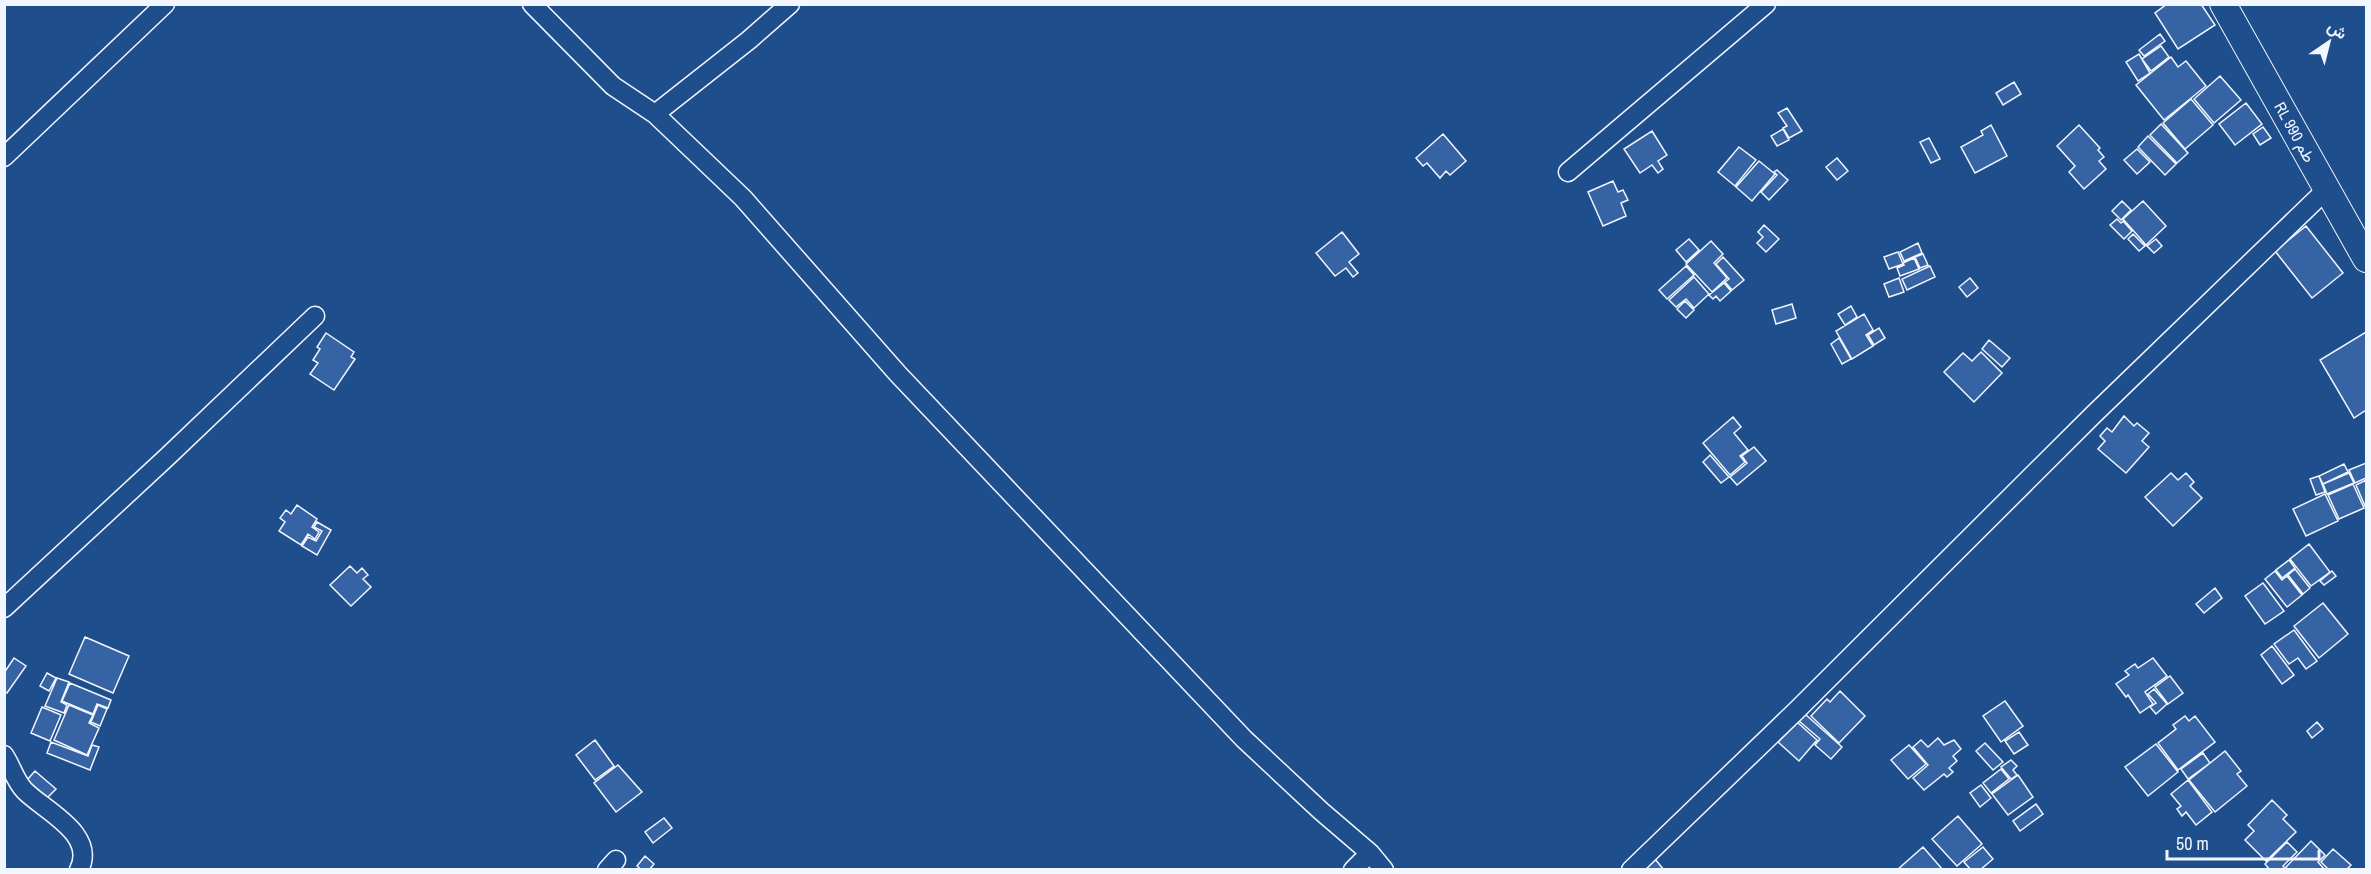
<svg xmlns="http://www.w3.org/2000/svg" width="2371" height="874" font-family="'Archivo Narrow',Vazirmatn,sans-serif">
	<style>
		.building { fill: #3563a3; stroke: #f2f6ff; stroke-width: 1.5 }
		.lines { fill: none; stroke-linecap: round; stroke-linejoin: round }
		.street-casing { stroke: #f2f6ff; stroke-width: 21 }
		.secondary-casing { stroke: #f2f6ff; stroke-width: 28 }
		.street { stroke: #1f4e8c; stroke-width: 18 }
		.secondary { stroke: #1f4e8c; stroke-width: 26 }
		.labels { text-anchor: middle; stroke-width: 4.5; stroke-linejoin: round; paint-order: stroke }
		.street-label { font-size: 16px; fill: #f2f6ff; stroke: #1f4e8c }
	</style>
	<rect width="100%" height="100%" fill="#1f4e8c"/>
	<path class="building" d="M 2167,4 L 2201,4 L 2215,25 L 2178,49 L 2155,13 Z
		M 2160,34 L 2165,41 L 2144,56 L 2139,50 Z
		M 2161,46 L 2169,57 L 2151,71 L 2142,59 Z
		M 2139,54 L 2150,73 L 2138,81 L 2126,62 Z
		M 2171,57 L 2178,67 L 2186,61 L 2206,86 L 2164,120 L 2136,85 Z
		M 2220,76 L 2241,100 L 2214,123 L 2194,99 Z
		M 2014,82 L 2021,94 L 2003,105 L 1996,93 Z
		M 2191,99 L 2213,125 L 2185,149 L 2163,123 Z
		M 2246,103 L 2262,124 L 2235,145 L 2219,124 Z
		M 1787,108 L 1802,131 L 1789,138 L 1783,128 L 1787,126 L 1778,113 Z
		M 2161,124 L 2188,153 L 2177,163 L 2150,135 Z
		M 1991,125 L 2007,156 L 1975,173 L 1961,147 L 1983,135 L 1981,131 Z
		M 2079,125 L 2100,148 L 2098,150 L 2104,157 L 2099,161 L 2106,169 L 2084,189 L 2069,172 L 2075,166 L 2057,146 Z
		M 2263,127 L 2271,138 L 2260,145 L 2253,134 Z
		M 1783,129 L 1789,140 L 1777,146 L 1771,136 Z
		M 1652,131 L 1667,155 L 1658,161 L 1663,169 L 1658,173 L 1652,165 L 1640,173 L 1624,149 Z
		M 1443,134 L 1466,161 L 1450,175 L 1446,171 L 1440,178 L 1427,163 L 1423,166 L 1416,158 Z
		M 2148,136 L 2176,164 L 2165,175 L 2138,147 Z
		M 1929,138 L 1940,159 L 1931,163 L 1920,142 Z
		M 1739,147 L 1756,160 L 1735,186 L 1718,172 Z
		M 2137,149 L 2150,162 L 2137,174 L 2124,160 Z
		M 1837,158 L 1848,171 L 1837,180 L 1826,167 Z
		M 1759,161 L 1775,174 L 1752,201 L 1736,187 Z
		M 1777,170 L 1788,180 L 1769,200 L 1761,192 L 1777,175 L 1774,172 Z
		M 1613,181 L 1618,192 L 1623,190 L 1628,200 L 1621,203 L 1626,216 L 1603,226 L 1588,192 Z
		M 2122,201 L 2131,210 L 2121,220 L 2112,211 Z
		M 2143,201 L 2166,226 L 2146,245 L 2123,219 Z
		M 2117,219 L 2121,223 L 2123,221 L 2132,231 L 2124,239 L 2110,225 Z
		M 1764,225 L 1779,239 L 1766,252 L 1757,243 L 1763,237 L 1758,232 Z
		M 2306,226 L 2343,273 L 2312,298 L 2275,251 Z
		M 1342,232 L 1359,254 L 1349,262 L 1358,273 L 1353,277 L 1346,268 L 1335,276 L 1316,253 Z
		M 2133,234 L 2145,246 L 2139,251 L 2128,239 Z
		M 1689,239 L 1699,250 L 1686,262 L 1676,250 Z
		M 2156,239 L 2162,246 L 2154,253 L 2147,246 Z
		M 1711,241 L 1723,254 L 1714,263 L 1727,278 L 1712,292 L 1686,264 Z
		M 1918,243 L 1922,253 L 1904,261 L 1900,252 Z
		M 1898,252 L 1903,264 L 1889,269 L 1884,257 Z
		M 1923,254 L 1928,265 L 1920,268 L 1915,257 Z
		M 1723,257 L 1744,280 L 1732,290 L 1725,282 L 1729,279 L 1716,264 Z
		M 1914,258 L 1919,269 L 1900,276 L 1897,268 L 1904,265 L 1903,263 Z
		M 1686,266 L 1694,275 L 1667,299 L 1659,290 Z
		M 1930,266 L 1935,277 L 1907,290 L 1902,279 Z
		M 1694,277 L 1709,294 L 1694,308 L 1686,299 L 1676,307 L 1669,300 Z
		M 1899,278 L 1904,292 L 1889,297 L 1884,284 Z
		M 1970,278 L 1978,288 L 1967,297 L 1959,287 Z
		M 1724,283 L 1731,291 L 1720,301 L 1716,296 L 1713,299 L 1709,295 Z
		M 1685,301 L 1694,310 L 1686,318 L 1677,309 Z
		M 1792,304 L 1796,318 L 1776,324 L 1772,310 Z
		M 1851,306 L 1857,317 L 1845,325 L 1838,314 Z
		M 1864,314 L 1873,330 L 1866,335 L 1873,346 L 1852,359 L 1836,331 Z
		M 1879,328 L 1885,338 L 1874,345 L 1868,335 Z
		M 2366,332 L 2366,410 L 2354,418 L 2320,360 Z
		M 326,333 L 354,352 L 351,357 L 355,359 L 334,390 L 310,374 L 318,363 L 313,360 L 320,349 L 317,347 Z
		M 1839,338 L 1851,359 L 1842,364 L 1831,344 Z
		M 1989,340 L 2010,358 L 2002,367 L 1982,349 Z
		M 1981,352 L 2002,373 L 1974,402 L 1944,372 L 1963,353 L 1972,361 Z
		M 2124,416 L 2134,426 L 2137,423 L 2149,433 L 2142,441 L 2149,447 L 2126,473 L 2098,449 L 2105,441 L 2100,436 L 2107,428 L 2112,432 Z
		M 1733,417 L 1741,427 L 1734,433 L 1748,450 L 1740,456 L 1745,462 L 1730,475 L 1703,443 Z
		M 1754,447 L 1766,461 L 1737,485 L 1730,477 L 1747,463 L 1742,456 Z
		M 1710,455 L 1729,477 L 1721,483 L 1703,462 Z
		M 2366,463 L 2366,478 L 2355,483 L 2349,470 Z
		M 2344,464 L 2348,472 L 2323,484 L 2319,476 Z
		M 2171,473 L 2178,480 L 2186,473 L 2194,482 L 2190,486 L 2202,498 L 2173,526 L 2145,497 Z
		M 2349,473 L 2354,483 L 2327,494 L 2323,484 Z
		M 2319,476 L 2325,492 L 2316,495 L 2310,479 Z
		M 2366,480 L 2366,505 L 2365,506 L 2356,485 Z
		M 2353,484 L 2364,508 L 2339,519 L 2328,495 Z
		M 2325,494 L 2338,521 L 2306,536 L 2293,509 Z
		M 297,505 L 317,519 L 312,527 L 319,532 L 315,539 L 308,534 L 301,545 L 279,531 L 285,522 L 280,518 L 286,510 L 291,514 Z
		M 317,522 L 331,530 L 317,555 L 302,546 L 308,537 L 316,541 L 322,531 L 314,527 Z
		M 2309,544 L 2330,572 L 2311,586 L 2290,559 Z
		M 2289,560 L 2295,568 L 2282,578 L 2276,570 Z
		M 350,566 L 357,573 L 362,568 L 368,575 L 363,579 L 371,587 L 351,606 L 330,585 Z
		M 2295,569 L 2310,588 L 2303,594 L 2288,575 Z
		M 2275,571 L 2282,580 L 2287,576 L 2302,595 L 2287,607 L 2265,579 Z
		M 2332,571 L 2336,576 L 2324,585 L 2320,581 Z
		M 2263,583 L 2284,611 L 2265,624 L 2245,596 Z
		M 2215,588 L 2222,598 L 2204,613 L 2196,604 Z
		M 2323,603 L 2348,634 L 2319,658 L 2294,626 Z
		M 2294,630 L 2317,661 L 2306,669 L 2298,658 L 2289,664 L 2274,644 Z
		M 85,637 L 129,656 L 113,693 L 69,674 Z
		M 2272,646 L 2294,675 L 2282,684 L 2261,655 Z
		M 14,658 L 26,666 L 7,693 L 4,691 L 4,673 Z
		M 2153,658 L 2167,676 L 2145,692 L 2153,704 L 2140,713 L 2128,695 L 2126,697 L 2116,684 L 2129,675 L 2125,671 L 2135,664 L 2138,668 Z
		M 47,673 L 56,678 L 49,691 L 40,686 Z
		M 2170,676 L 2183,693 L 2168,704 L 2155,687 Z
		M 57,678 L 69,682 L 61,702 L 67,705 L 64,713 L 45,706 Z
		M 70,683 L 111,700 L 108,708 L 97,704 L 93,714 L 62,701 Z
		M 2154,689 L 2167,704 L 2156,714 L 2150,707 L 2156,703 L 2148,694 Z
		M 1840,691 L 1865,716 L 1839,743 L 1811,716 L 1827,699 L 1830,702 Z
		M 2005,701 L 2023,726 L 2001,742 L 1983,716 Z
		M 69,705 L 93,715 L 89,723 L 99,728 L 87,755 L 54,740 Z
		M 98,705 L 107,709 L 100,726 L 91,722 Z
		M 42,707 L 61,715 L 50,741 L 31,733 Z
		M 1805,714 L 1842,747 L 1831,759 L 1815,745 L 1820,739 L 1799,721 Z
		M 2185,716 L 2189,721 L 2195,716 L 2215,742 L 2178,770 L 2158,743 L 2176,729 L 2173,725 Z
		M 1797,722 L 1817,740 L 1799,761 L 1778,742 Z
		M 2317,722 L 2323,729 L 2312,738 L 2307,731 Z
		M 2019,732 L 2028,745 L 2014,754 L 2005,741 Z
		M 1938,738 L 1944,745 L 1954,740 L 1961,749 L 1953,756 L 1957,761 L 1949,768 L 1953,772 L 1947,777 L 1944,774 L 1924,790 L 1913,778 L 1928,765 L 1913,747 L 1921,740 L 1928,747 Z
		M 595,740 L 614,766 L 595,780 L 576,755 Z
		M 51,742 L 88,756 L 92,745 L 99,747 L 90,770 L 47,753 Z
		M 1985,743 L 2003,762 L 1993,770 L 1976,751 Z
		M 2156,744 L 2178,772 L 2148,796 L 2125,767 Z
		M 1909,745 L 1926,764 L 1908,779 L 1891,760 Z
		M 2225,751 L 2241,771 L 2237,774 L 2247,786 L 2215,812 L 2189,780 Z
		M 2203,753 L 2210,763 L 2188,779 L 2181,769 Z
		M 2011,760 L 2017,766 L 2013,770 L 2017,775 L 2011,779 L 2001,767 Z
		M 618,765 L 642,792 L 616,812 L 594,783 Z
		M 2001,769 L 2009,779 L 1991,793 L 1983,783 Z
		M 35,771 L 56,789 L 47,798 L 27,780 Z
		M 2018,775 L 2033,797 L 2008,815 L 1992,794 Z
		M 2188,780 L 2212,812 L 2196,825 L 2186,812 L 2182,816 L 2177,809 L 2181,806 L 2171,794 Z
		M 1981,785 L 1991,798 L 1980,807 L 1970,793 Z
		M 2272,800 L 2287,815 L 2283,819 L 2296,832 L 2266,861 L 2245,840 L 2254,831 L 2248,825 Z
		M 2036,804 L 2043,814 L 2020,831 L 2013,821 Z
		M 1958,816 L 1982,844 L 1957,866 L 1932,839 Z
		M 664,818 L 672,828 L 653,843 L 645,832 Z
		M 2311,841 L 2325,855 L 2318,862 L 2325,870 L 2288,870 L 2286,867 Z
		M 2287,842 L 2297,852 L 2283,866 L 2286,870 L 2270,870 L 2265,864 Z
		M 1923,847 L 1943,870 L 1897,870 Z
		M 1983,847 L 1993,859 L 1980,870 L 1971,870 L 1964,862 Z
		M 2333,849 L 2351,865 L 2346,870 L 2329,870 L 2321,862 Z
		M 645,856 L 654,864 L 649,870 L 642,870 L 637,866 Z
		M 1655,859 L 1664,870 L 1644,870 Z"/>
	<g class="lines">
		<g class="street-casing">
			<path id="street" d="M 532,4 L 613,86 L 655,114 L 743,198 L 898,374 L 1244,739 L 1321,811 L 1370,853 L 1384,870
				M 655,114 L 749,40 L 790,4
				M 4,157 L 165,4
				M 1568,172 L 1766,4
				M 4,608 L 166,458 L 315,316
				M 4,755 C 12,767 15,781 25,791 C 45,811 97,834 79,870
				M 607,870 L 616,860
				M 1353,870 L 1370,853
				M 1631,870 L 1796,711 L 2093,415 L 2327,189"/>
		</g>
		<g class="secondary-casing">
			<path id="secondary" d="M 2223,4 L 2366,259"/>
		</g>
		<use href="#street" class="street"/>
		<use href="#secondary" class="secondary"/>
	</g>
	<g class="labels">
		<g class="street-label">
			<text transform="translate(2295 132) rotate(61)" y="6">RL طم 990</text>
		</g>
	</g>
	<rect width="2371" height="874" fill="none" stroke="#f2f6ff" stroke-width="12"/>
	<g transform="translate(2329 42) rotate(35)" stroke="#1f4e8c" stroke-width="4.5" paint-order="stroke">
	<path d="M0-4.5L10 22L0 15L-10 22Z" fill="#f2f6ff"/>
	<text y="-9" font-size="16" font-weight="bold" text-anchor="middle" fill="#f2f6ff">ش</text>
	</g>
	<path d="M2167 850v9h152v-9" fill="none" stroke="#f2f6ff" stroke-width="3"/>
	<text x="2176" y="850" font-size="18" fill="#f2f6ff" stroke="#1f4e8c" stroke-width="4.5" paint-order="stroke">50 m</text>
</svg>
